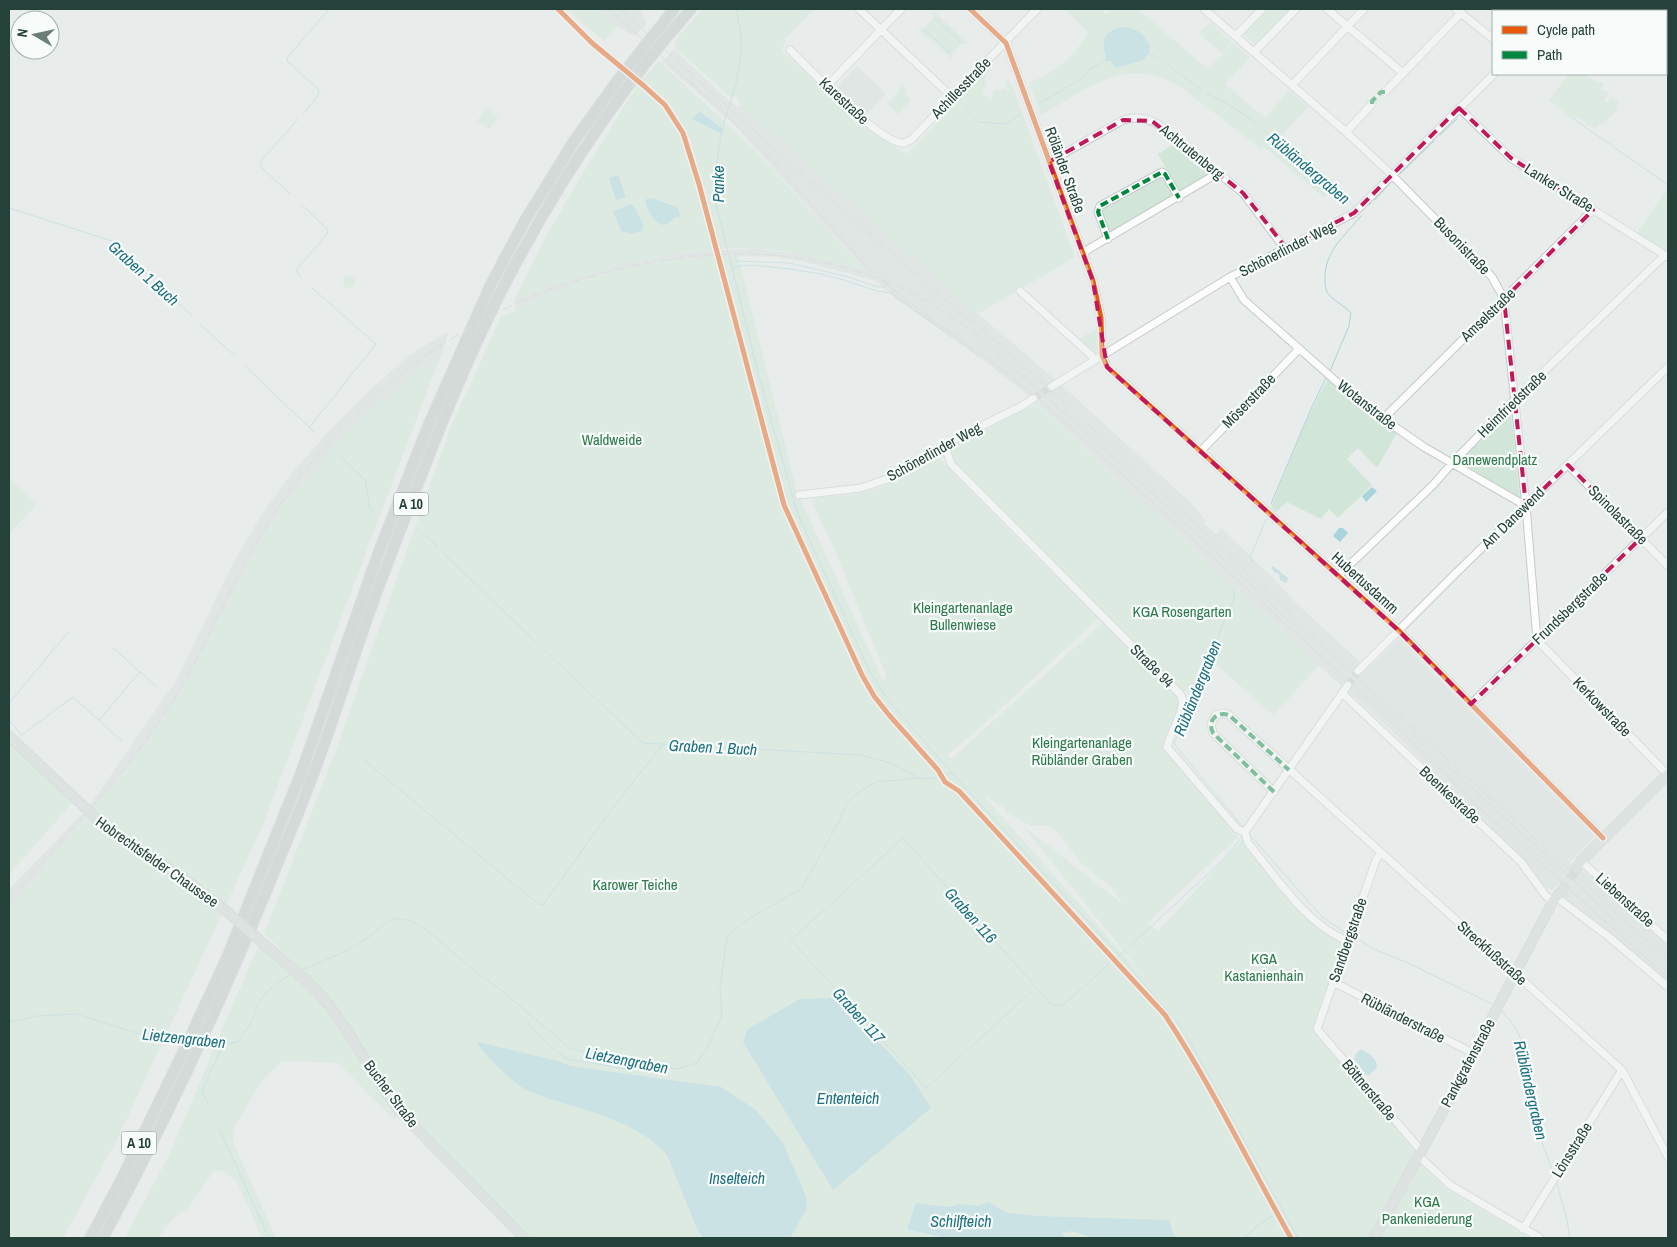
<svg xmlns="http://www.w3.org/2000/svg" width="1677" height="1247" font-family="'Archivo Narrow',sans-serif">
	<style>
		.built { fill: #d6dedb }
		.green { fill: #d1e6d8; fill-rule: evenodd }
		.water { fill: #a9d4db }
		.lines { fill: none; stroke-linecap: round; stroke-linejoin: round }
		.stream { stroke: #a9d4db; stroke-width: 1 }
		.minor-tunnel { stroke: #c1cbc8; stroke-width: 7; stroke-dasharray: 7 3.5; stroke-linecap: butt }
		.major-tunnel { stroke: #c1cbc8; stroke-width: 9; stroke-dasharray: 9 4.5; stroke-linecap: butt }
		.minor-casing { stroke: #c5cac8; stroke-width: 9 }
		.major-casing { stroke: #c3ccc9; stroke-width: 11 }
		.highway-casing { stroke: #c3ccc9; stroke-width: 12 }
		.minor { stroke: #fcfcfc; stroke-width: 7 }
		.major { stroke: #cfd7d5; stroke-width: 9 }
		.highway { stroke: #bcc4c2; stroke-width: 10 }
		.tram { stroke: #c9cdcc; stroke-width: 1 }
		.rail { stroke: #c9cdcc; stroke-width: 1; stroke-dasharray: 10 5; stroke-linecap: butt }
		.major-bridge-casing { stroke: #c3ccc9; stroke-width: 11; stroke-linecap: butt }
		.major-bridge { stroke: #cfd7d5; stroke-width: 9 }
		.quiet { stroke: #00873e; stroke-width: 4; stroke-dasharray: 8 4; stroke-linecap: butt }
		.cycleway-casing { stroke: #f7fbf9; stroke-width: 8 }
		.cycleway { stroke: #e8590c; stroke-width: 5 }
		.marked { fill: none; stroke: #c2185b; stroke-width: 4; stroke-dasharray: 10 6; stroke-linejoin: round }
		.labels { text-anchor: middle; stroke-width: 4.5; stroke-linejoin: round; paint-order: stroke }
		.shield { fill: #f7fbf9; stroke: #637a73; stroke-width: 1 }
		.shield-label { font-size: 14px; font-weight: bold; fill: #24423a }
		.street-label { font-size: 15px; fill: #24423a; stroke: #f7fbf9 }
		.park-label { font-size: 15px; fill: #2d7a4b; stroke: #f7fbf9 }
		.water-label { font-size: 16px; font-style: italic; fill: #1c6f80; stroke: #f7fbf9 }
	</style>
	<rect width="100%" height="100%" fill="#e8edeb"/>
	<path class="built" d="M 597,9 L 641,9 L 646,24 L 635,36 L 618,27 Z
		M 674,49 L 724,96 L 739,107 L 741,105 L 978,314 L 1056,380 L 1191,503 L 1206,521 L 1204,523 L 1214,533 L 1216,534 L 1221,528 L 1274,579 L 1295,602 L 1359,661 L 1357,667 L 1363,673 L 1399,639 L 1594,837 L 1570,862 L 1582,872 L 1584,871 L 1668,945 L 1668,985 L 1562,898 L 1565,889 L 1560,884 L 1558,884 L 1552,890 L 1545,887 L 1516,855 L 1391,730 L 1319,666 L 1025,393 L 972,351 L 900,302 L 876,281 L 810,263 L 777,257 L 738,256 L 702,258 L 662,262 L 609,273 L 585,280 L 515,310 L 514,300 L 561,282 L 622,264 L 667,255 L 711,250 L 759,249 L 806,255 L 863,269 L 860,264 L 734,125 L 662,62 Z
		M 857,66 L 886,94 L 866,115 L 837,87 Z
		M 449,331 L 441,355 L 385,399 L 350,431 L 284,504 L 253,556 L 182,693 L 143,750 L 9,910 L 9,889 L 88,808 L 177,679 L 232,565 L 259,519 L 286,480 L 327,433 L 375,385 L 411,354 Z"/>
	<path class="green" d="M 568,9 L 597,9 L 618,27 L 604,41 L 582,23 Z
		M 703,9 L 814,9 L 786,38 L 782,51 L 860,125 L 907,154 L 987,70 L 990,70 C 986,74 983,80 987,85 L 982,93 L 992,99 L 994,91 L 999,91 L 1005,88 L 1009,92 L 1009,89 L 1005,87 L 1007,79 L 1011,82 L 1075,257 L 978,314 L 741,105 L 737,96 L 731,98 L 674,47 L 677,38 Z
		M 1064,9 L 1100,9 L 1106,14 C 1115,8 1128,6 1139,10 L 1208,69 L 1223,54 L 1199,34 L 1210,22 L 1232,42 L 1223,53 L 1233,43 L 1250,57 L 1225,84 L 1265,118 L 1289,90 L 1308,107 L 1281,136 L 1339,186 L 1335,190 L 1323,197 L 1264,147 L 1261,149 L 1182,88 C 1126,54 1089,88 1041,115 L 1029,83 C 1054,73 1075,57 1088,32 ZM 1112,29 L 1146,39 L 1150,46 C 1149,58 1143,59 1133,62 C 1127,63 1122,66 1116,68 L 1110,61 L 1104,61 L 1106,58 C 1104,46 1102,38 1112,29 Z
		M 1266,9 L 1290,9 L 1256,45 L 1242,33 Z
		M 934,11 L 967,43 L 965,45 L 962,43 L 951,55 L 953,58 L 952,59 L 918,29 L 920,27 L 923,29 L 935,16 L 932,13 Z
		M 659,61 L 752,147 L 864,269 C 829,261 794,250 759,249 C 674,245 592,270 514,300 L 550,229 L 586,168 L 637,86 ZM 653,198 L 671,204 L 678,218 L 675,217 L 661,224 L 654,220 L 645,203 L 646,199 ZM 619,227 L 643,229 L 642,231 C 633,234 625,236 619,227 Z
		M 1569,74 L 1584,74 L 1595,81 L 1604,83 L 1601,89 L 1609,93 L 1604,101 L 1606,102 L 1611,98 L 1615,101 L 1619,99 L 1616,108 L 1617,110 L 1603,124 L 1600,124 L 1596,128 L 1589,126 L 1582,120 L 1570,115 L 1549,100 Z
		M 902,84 L 907,89 L 904,93 L 911,100 L 898,114 L 887,104 L 899,91 L 898,89 Z
		M 486,109 L 488,109 L 498,118 L 489,129 L 477,121 Z
		M 1174,144 L 1209,172 L 1208,175 L 1179,192 L 1158,154 Z
		M 1159,175 L 1164,177 L 1175,194 L 1108,233 L 1101,213 L 1103,207 Z
		M 1668,187 L 1668,253 L 1637,233 Z
		M 715,256 L 738,256 L 796,489 L 883,681 L 886,675 L 835,551 L 811,499 C 827,495 844,497 861,493 C 889,487 913,471 937,456 L 1001,522 L 1098,619 L 972,735 L 947,755 L 951,759 L 1102,623 L 1182,702 L 1163,747 L 1238,837 L 1147,923 L 1158,931 L 1243,839 L 1300,911 L 1344,942 L 1314,1029 L 1418,1152 L 1371,1238 L 530,1238 L 392,1098 L 338,1011 L 312,979 L 264,934 L 337,747 L 451,426 L 501,317 L 547,296 L 585,280 L 609,273 L 662,262 ZM 984,796 L 1003,806 L 1005,812 L 1031,826 L 1047,826 L 1056,831 L 1082,864 L 1111,887 L 1123,904 L 1022,825 L 1149,983 Z
		M343 282a6 6 0 1 1 12 0a6 6 0 1 1-12 0Z
		M 1097,329 L 1096,351 L 1095,355 L 1078,341 L 1080,338 Z
		M 441,355 L 260,832 L 118,1138 L 63,1238 L 9,1238 L 9,910 L 143,750 L 182,693 L 253,556 L 284,504 L 350,431 L 385,399 Z
		M 1328,379 L 1374,417 L 1397,433 L 1377,468 L 1358,448 L 1347,459 L 1372,485 L 1338,518 L 1329,509 L 1321,519 L 1287,502 L 1276,512 L 1271,507 L 1308,417 Z
		M 1036,404 L 1319,666 L 1273,715 L 1211,660 L 1195,698 L 1186,690 L 1184,692 L 952,462 L 948,448 Z
		M 1509,407 L 1511,415 L 1520,498 L 1457,460 Z
		M 9,477 L 36,505 L 9,534 Z
		M 9,738 L 72,803 L 9,875 Z
		M 260,943 L 310,988 L 334,1017 L 398,1116 L 395,1121 L 338,1063 L 283,1061 L 264,1078 L 235,1126 L 233,1142 L 276,1238 L 262,1238 L 237,1182 L 223,1171 L 213,1172 L 189,1207 L 172,1220 L 158,1238 L 129,1238 L 126,1236 L 171,1151 L 222,1029 Z
		M 1422,1164 L 1446,1189 L 1530,1238 L 1380,1238 L 1420,1166 Z"/>
	<path class="water" d="M 1121,27 C 1137,28 1142,32 1150,46 L 1149,53 L 1144,60 L 1116,68 L 1110,61 L 1104,61 L 1106,58 C 1101,42 1103,31 1121,27 Z
		M 699,111 L 723,129 L 722,134 L 692,119 Z
		M 618,175 L 626,197 L 616,200 L 609,178 Z
		M 653,198 L 677,207 L 680,214 L 679,218 L 675,217 C 660,236 651,216 645,203 L 646,199 Z
		M 629,205 L 633,205 L 643,224 L 642,231 L 631,234 L 621,231 L 613,211 Z
		M 1372,487 L 1377,491 L 1366,502 L 1362,496 Z
		M 1339,528 L 1343,528 L 1348,533 L 1340,542 L 1333,536 Z
		M 1273,566 L 1288,578 L 1287,583 L 1280,580 L 1279,574 L 1274,572 L 1271,567 Z
		M 837,998 L 910,1075 L 931,1108 L 833,1190 L 743,1042 L 748,1029 L 800,999 Z
		M 478,1042 L 558,1061 L 570,1066 L 721,1087 L 756,1110 L 783,1143 L 806,1196 L 807,1208 L 790,1238 L 703,1238 L 697,1229 L 667,1155 C 631,1115 574,1110 526,1090 C 507,1078 493,1062 478,1045 Z
		M 1361,1049 C 1369,1054 1377,1057 1377,1068 L 1369,1075 L 1366,1075 L 1354,1059 L 1355,1055 Z
		M 988,1202 L 1008,1213 L 1038,1216 L 1169,1220 L 1175,1238 L 1093,1238 L 1072,1231 L 1062,1233 L 1064,1238 L 945,1238 L 907,1229 L 916,1203 L 949,1207 L 959,1204 L 979,1206 Z"/>
	<g class="lines">
		<path class="stream" d="M 736,9 C 739,22 742,38 741,51 C 740,75 732,97 725,119 C 718,146 715,173 715,200 L 756,365 L 794,502 L 799,517 L 870,672 L 889,701 L 952,773 L 1119,955 L 1183,1029 L 1298,1238
			M 935,18 L 961,42
			M 924,29 L 950,53
			M 1149,53 L 1159,59
			M 1170,67 L 1202,90
			M 1206,93 L 1234,108 L 1257,124
			M 1040,103 L 1081,79 L 1088,71 L 1104,61
			M 966,109 L 979,122 L 1005,124 L 1021,114
			M 1565,113 L 1668,185
			M 303,114 L 318,96 L 319,92 L 317,88 L 288,62 L 287,58 L 329,9
			M 1263,129 L 1355,207
			M 1440,135 L 1457,119
			M 1400,174 L 1434,141
			M 290,194 L 262,168 L 260,162 L 298,119
			M 1375,200 L 1390,183
			M 1369,205 L 1371,203
			M 9,208 L 112,241 L 191,315
			M 736,261 L 789,263 L 845,276 L 878,287 L 885,287
			M 733,268 L 739,266 L 753,265 L 790,269 L 821,274 L 844,280 L 877,291 L 891,293 L 980,357
			M 301,278 L 296,270 L 327,234 L 328,230 L 302,205
			M 201,325 L 234,355
			M 245,366 L 315,433
			M 1330,371 L 1349,326 L 1351,313 C 1344,305 1332,300 1327,292 C 1325,288 1325,284 1325,280 C 1324,251 1344,237 1361,216
			M 309,428 L 376,344 L 312,288
			M 338,454 L 365,480 L 370,508 L 376,513
			M 1271,504 L 1310,411 L 1326,378
			M 418,529 L 438,547
			M 443,553 L 536,642
			M 1255,564 L 1250,558 L 1266,519
			M 1234,588 L 1233,590 L 1235,595 L 1174,744 L 1243,827
			M 540,646 L 643,743 L 861,755 L 887,762 L 918,777
			M 113,648 L 157,687
			M 9,703 L 69,631
			M 9,720 L 21,734
			M 99,720 L 140,672
			M 20,736 L 73,697 L 122,741
			M 9,747 L 10,747
			M 364,760 L 538,904 L 543,905 L 603,821 L 662,745
			M 1249,834 L 1322,917 L 1346,933
			M 830,905 L 903,838 L 1052,1005 L 1063,1005 L 1109,964
			M 825,909 L 791,940 L 926,1088 L 961,1056
			M 1352,936 L 1376,950 L 1410,964 L 1492,1004
			M 1129,947 L 1224,859 L 1241,838
			M 1118,956 L 1125,951
			M 301,970 C 322,962 343,953 363,941 C 373,935 381,925 391,920 C 413,911 446,947 462,960 C 472,969 483,978 495,985 L 571,1049 L 677,1069 L 697,1063 L 706,1050 L 722,1017 L 720,989 L 727,937 L 745,921 L 802,888 L 838,823 L 847,803 L 857,793 L 876,782 L 918,778 L 931,779 L 951,773
			M 276,983 L 292,974
			M 1502,1011 C 1506,1018 1513,1022 1516,1029 C 1532,1058 1529,1093 1536,1124 C 1540,1141 1548,1156 1553,1172
			M 9,1022 L 37,1016 L 76,1014 L 150,1037 L 183,1041
			M 529,1022 L 530,1027 L 561,1055 L 568,1059 L 626,1069 L 630,1075
			M 205,1043 L 223,1044 L 238,1042 L 250,1024 L 260,1000 L 272,987
			M 963,1054 L 1031,992
			M 208,1104 L 202,1091 L 223,1045
			M 218,1126 L 269,1238
			M 1557,1184 L 1567,1220 L 1570,1238
			M 1278,1214 L 1283,1212
			M 1244,1238 L 1261,1223 L 1272,1216"/>
		<path class="minor-tunnel" d="M 1034,398 L 1051,387
			M 1348,685 L 1358,671"/>
		<path class="major-tunnel" d="M 1570,879 L 1577,868"/>
		<g class="minor-casing">
			<path id="minor" d="M 859,9 L 952,97
				M 970,9 L 1006,43 L 1093,281 L 1101,318 L 1102,355 L 1107,367 L 1398,630 L 1603,838
				M 1204,9 L 1346,132 L 1392,175 L 1492,277 L 1504,299 L 1526,506 L 1537,640
				M 1327,9 L 1403,73
				M 1456,9 L 1493,39
				M 1557,11 L 1559,9
				M 1236,36 L 1262,9
				M 790,50 C 807,67 883,146 904,143 C 905,143 910,140 911,140 L 1037,9
				M 1254,52 L 1296,9
				M 1292,85 L 1364,9
				M 827,86 L 901,9
				M 1385,92 L 1461,13
				M 1459,108 L 1511,158 L 1668,257
				M 1346,132 L 1372,104
				M 1049,162 L 1123,120 C 1136,116 1147,118 1158,124 L 1243,193 L 1285,249
				M 1108,239 L 1098,212 L 1100,206 L 1162,172 L 1165,174 L 1179,198
				M 1082,253 L 1218,173
				M 1230,277 L 1244,300 L 1363,405 L 1424,447 L 1526,506
				M 1020,291 L 1092,356 L 1094,361
				M 1051,387 L 1230,277 L 1354,213 L 1494,74
				M 1383,419 L 1593,210
				M 945,446 L 951,464 L 1181,695 C 1187,709 1170,732 1167,747 L 1237,829 L 1245,832
				M 1200,452 L 1299,349
				M 1568,465 L 1668,566
				M 799,495 L 861,488 L 893,477 L 957,438 L 1020,407 L 1034,398
				M 1338,576 L 1433,485 L 1455,460 L 1506,408 L 1665,255
				M 1537,640 L 1668,775
				M 1358,671 L 1456,573 L 1668,367
				M 1343,694 L 1521,862 L 1546,896 L 1553,901
				M 1471,704 L 1668,512
				M 1274,792 L 1213,733 L 1211,724 L 1216,715 L 1224,713 L 1229,715 L 1622,1070 L 1668,1157
				M 1245,832 L 1348,685
				M 1245,832 L 1248,843 C 1277,878 1305,923 1347,941
				M 1381,853 L 1376,860 L 1317,1029 L 1418,1147 L 1422,1150
				M 1581,861 L 1668,940
				M 1556,897 L 1609,937 L 1668,987
				M 1333,982 L 1473,1053
				M 1419,1156 L 1450,1185 L 1540,1238
				M 1523,1229 L 1622,1070"/>
		</g>
		<g class="major-casing">
			<path id="major" d="M 1633,9 L 1637,11
				M 1666,30 L 1668,32
				M 9,736 L 112,833 L 185,879 L 225,910
				M 1577,868 L 1581,861 L 1668,774
				M 265,945 C 286,963 309,981 327,1003 C 355,1038 374,1079 402,1114 L 524,1238
				M 1374,1238 L 1447,1104 L 1553,901 L 1564,888"/>
		</g>
		<g class="highway-casing">
			<path id="highway" d="M 90,1238 L 119,1184 L 186,1046 L 228,955 L 301,773 L 378,554 L 428,426 L 491,284 L 524,222 L 574,141 L 615,84 L 674,9
				M 103,1238 C 166,1121 222,1000 272,877 C 284,847 297,818 308,788 C 334,721 354,653 379,586 C 418,484 456,379 506,282 C 557,184 618,91 691,9"/>
		</g>
		<use href="#minor" class="minor"/>
		<use href="#major" class="major"/>
		<use href="#highway" class="highway"/>
		<path class="tram" d="M 609,9 L 721,110 L 764,151 L 858,257 L 880,279 L 931,319 L 991,361 L 1039,399 L 1355,687 L 1484,812 L 1668,978
			M 1442,761 L 1576,882 L 1614,920"/>
		<path class="rail" d="M 620,9 L 804,176 L 974,325
			M 970,318 L 1071,408
			M 1087,423 L 1134,466
			M 1163,493 L 1294,616
			M 1287,613 L 1360,681 L 1476,785 L 1668,960
			M 9,899 C 66,835 132,768 177,694 C 202,652 222,608 244,565 C 263,529 284,496 310,464 C 379,379 476,310 582,279 C 718,239 848,241 967,327 C 980,337 993,349 1006,361 C 1034,385 1061,410 1089,435 C 1156,497 1224,558 1289,622"/>
		<g class="major-bridge-casing">
			<path id="major-bridge" d="M 225,910 L 265,945"/>
		</g>
		<use href="#major-bridge" class="major-bridge"/>
		<path class="quiet" d="M 1372,104 L 1372,101 L 1381,92 L 1385,92
			M 1108,239 L 1098,212 L 1100,206 L 1162,172 L 1165,174 L 1179,198
			M 1274,792 L 1213,733 C 1207,721 1216,711 1229,715 L 1289,770"/>
		<g class="cycleway-casing">
			<path id="cycleway" d="M 558,9 L 592,43 L 644,86 L 665,105 L 683,133 L 699,184 L 784,505 L 862,675 L 874,696 L 889,715 L 938,770 L 945,782 L 959,791 L 1165,1015 C 1212,1086 1249,1164 1291,1238
				M 970,9 L 1006,43 L 1093,281 L 1101,318 L 1102,355 L 1107,367 L 1398,630 L 1603,838"/>
		</g>
		<use href="#cycleway" class="cycleway"/>
	</g>
	<path d="M0 0H1677V1247H0ZM 1459,108 L 1511,158 L 1593,210 L 1504,299 L 1526,506 L 1568,465 L 1641,538 L 1471,704 L 1398,630 L 1107,367 L 1093,281 L 1049,162 L 1123,120 L 1152,121 L 1243,193 L 1286,248 L 1354,213 Z" fill="#e8edeb" fill-opacity=".55" fill-rule="evenodd"/>
	<path class="marked" d="M 1459,108 L 1511,158 L 1593,210 L 1504,299 L 1526,506 L 1568,465 L 1641,538 L 1471,704 L 1398,630 L 1107,367 L 1093,281 L 1049,162 L 1123,120 L 1152,121 L 1243,193 L 1286,248 L 1354,213 Z"/>
	<g class="labels">
		<g class="shield">
			<rect x="393.5" y="492.5" width="35" height="23" rx="4"/>
			<rect x="121.5" y="1131.5" width="35" height="23" rx="4"/>
		</g>
		<g class="shield-label">
			<text x="411" y="509">A 10</text>
			<text x="139" y="1148">A 10</text>
		</g>
		<g class="street-label">
			<text transform="translate(961 88) rotate(-46)" y="5">Achillesstraße</text>
			<text transform="translate(844 101) rotate(43)" y="5">Karestraße</text>
			<text transform="translate(1192 152) rotate(39)" y="5">Achtrutenberg</text>
			<text transform="translate(1065 170) rotate(70)" y="5">Röländer Straße</text>
			<text transform="translate(1559 188) rotate(32)" y="5">Lanker Straße</text>
			<text transform="translate(1462 246) rotate(46)" y="5">Busonistraße</text>
			<text transform="translate(1287 249) rotate(-27)" y="5">Schönerlinder Weg</text>
			<text transform="translate(1488 315) rotate(-44)" y="5">Amselstraße</text>
			<text transform="translate(1249 401) rotate(-46)" y="5">Möserstraße</text>
			<text transform="translate(1512 404) rotate(-44)" y="5">Heimfriedstraße</text>
			<text transform="translate(1367 405) rotate(38)" y="5">Wotanstraße</text>
			<text transform="translate(934 452) rotate(-29)" y="5">Schönerlinder Weg</text>
			<text transform="translate(1618 515) rotate(45)" y="5">Spinolastraße</text>
			<text transform="translate(1513 518) rotate(-44)" y="5">Am Danewend</text>
			<text transform="translate(1365 583) rotate(42)" y="5">Hubertusdamm</text>
			<text transform="translate(1570 608) rotate(-44)" y="5">Frundsbergstraße</text>
			<text transform="translate(1152 666) rotate(45)" y="5">Straße 94</text>
			<text transform="translate(1602 707) rotate(46)" y="5">Kerkowstraße</text>
			<text transform="translate(1450 795) rotate(43)" y="5">Boenkestraße</text>
			<text transform="translate(157 862) rotate(35)" y="5">Hobrechtsfelder Chaussee</text>
			<text transform="translate(1625 900) rotate(42)" y="5">Liebenstraße</text>
			<text transform="translate(1348 940) rotate(-71)" y="5">Sandbergstraße</text>
			<text transform="translate(1492 953) rotate(42)" y="5">Streckfußstraße</text>
			<text transform="translate(1403 1018) rotate(27)" y="5">Rübländerstraße</text>
			<text transform="translate(1468 1063) rotate(-62)" y="5">Pankgrafenstraße</text>
			<text transform="translate(1369 1090) rotate(50)" y="5">Böttnerstraße</text>
			<text transform="translate(391 1094) rotate(53)" y="5">Bucher Straße</text>
			<text transform="translate(1572 1150) rotate(-58)" y="5">Lönsstraße</text>
		</g>
		<g class="park-label">
			<text x="612" y="445">Waldweide</text>
			<text x="1495" y="465">Danewendplatz</text>
			<text x="963" y="613">Kleingartenanlage<tspan x="963" dy="17">Bullenwiese</tspan></text>
			<text x="1182" y="617">KGA Rosengarten</text>
			<text x="1082" y="748">Kleingartenanlage<tspan x="1082" dy="17">Rübländer Graben</tspan></text>
			<text x="635" y="890">Karower Teiche</text>
			<text x="1264" y="964">KGA<tspan x="1264" dy="17">Kastanienhain</tspan></text>
			<text x="1427" y="1207">KGA<tspan x="1427" dy="17">Pankeniederung</tspan></text>
		</g>
		<g class="water-label">
			<text transform="translate(1309 168) rotate(40)" y="6">Rübländergraben</text>
			<text transform="translate(718 184) rotate(-90)" y="6">Panke</text>
			<text transform="translate(144 273) rotate(42)" y="6">Graben 1 Buch</text>
			<text transform="translate(1197 688) rotate(-68)" y="6">Rübländergraben</text>
			<text transform="translate(713 747) rotate(3)" y="6">Graben 1 Buch</text>
			<text transform="translate(971 915) rotate(48)" y="6">Graben 116</text>
			<text transform="translate(859 1015) rotate(48)" y="6">Graben 117</text>
			<text transform="translate(184 1038) rotate(6)" y="6">Lietzengraben</text>
			<text transform="translate(627 1060) rotate(11)" y="6">Lietzengraben</text>
			<text transform="translate(1531 1090) rotate(77)" y="6">Rübländergraben</text>
			<text x="848" y="1104">Ententeich</text>
			<text x="737" y="1184">Inselteich</text>
			<text x="961" y="1227">Schilfteich</text>
		</g>
	</g>
	<rect width="1677" height="1247" fill="none" stroke="#24423a" stroke-width="20"/>
	<rect x="1492" y="10" width="175" height="65" fill="#f7fbf9" stroke="#a3b1ad"/>
	<rect x="1502" y="26" width="25" height="8" fill="#e8590c" stroke="#a3b1ad"/>
	<text x="1537" y="35" font-size="15" fill="#24423a">Cycle path</text>
	<rect x="1502" y="51" width="25" height="8" fill="#00873e" stroke="#a3b1ad"/>
	<text x="1537" y="60" font-size="15" fill="#24423a">Path</text>
	<g transform="translate(35 35) rotate(279)"><circle r="24" fill="#f7fbf9" stroke="#a3b1ad"/>
	<path d="M0-4L9 19L0 12L-9 19Z" fill="#697e78"/>
	<text y="-8" font-size="14" font-weight="bold" text-anchor="middle" fill="#24423a">N</text>
	</g>
</svg>
